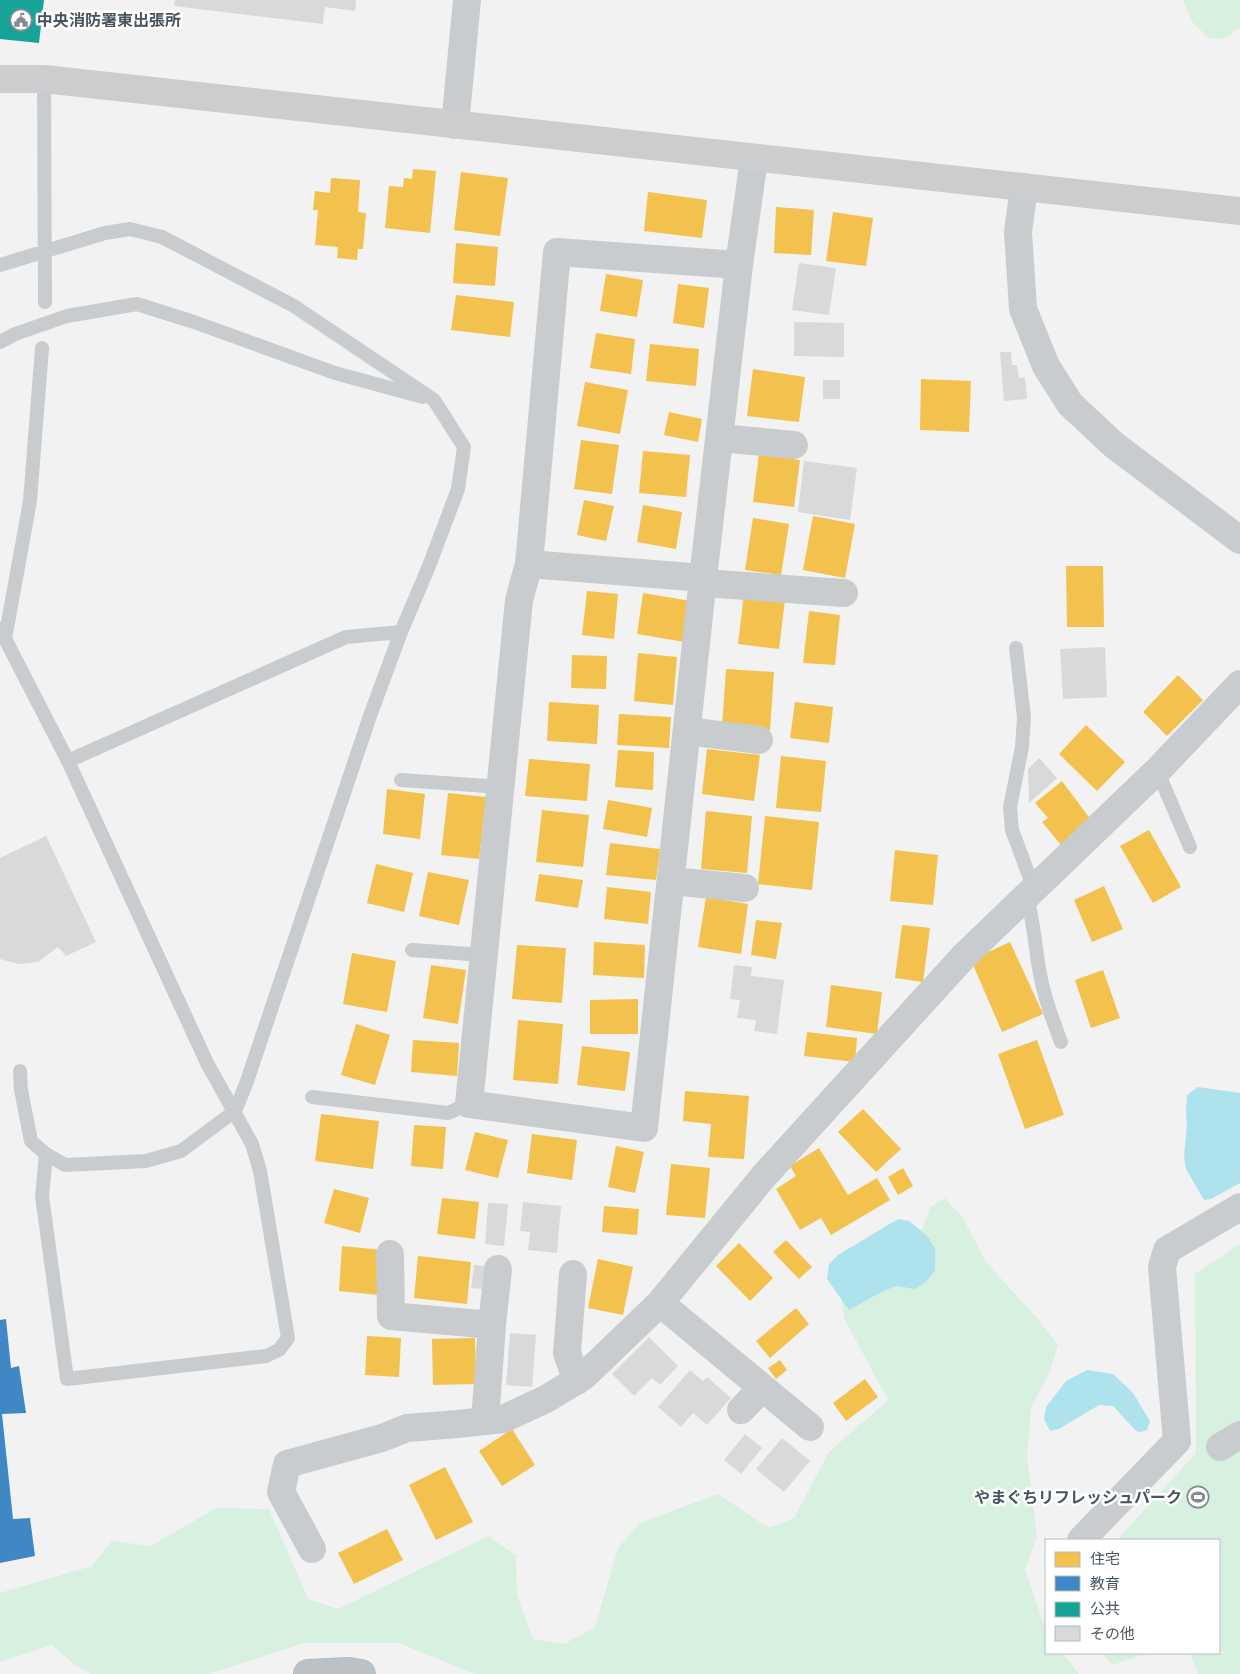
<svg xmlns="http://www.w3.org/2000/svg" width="1240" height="1674" font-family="'Sofia Sans Condensed','Noto Sans JP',sans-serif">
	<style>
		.green { fill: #d8f0e0 }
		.water { fill: #aee2ec }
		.homes { fill: #f2c14e }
		.schools { fill: #3f88c5 }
		.public { fill: #17a398 }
		.building { fill: #d8d9da }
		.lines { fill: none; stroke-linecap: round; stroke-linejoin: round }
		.highway-casing { stroke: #b7bcc0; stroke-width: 30 }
		.lane { stroke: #c9ccce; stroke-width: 14 }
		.street { stroke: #c9ccce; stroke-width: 28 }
		.secondary { stroke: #cbcdcf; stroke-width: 28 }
		.highway { stroke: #bcc1c5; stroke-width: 28 }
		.labels { text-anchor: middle; stroke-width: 5; stroke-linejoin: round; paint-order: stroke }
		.poi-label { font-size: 16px; font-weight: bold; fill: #49555d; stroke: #fff; text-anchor: start }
	</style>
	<rect width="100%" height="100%" fill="#f2f2f2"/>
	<path class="green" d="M 1183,0 L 1240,0 L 1240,28 L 1223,39 L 1209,38 L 1193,23 Z
		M 945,1198 L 963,1218 L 986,1262 L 1037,1318 L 1058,1345 L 1050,1371 L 1031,1408 L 1027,1457 L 1037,1536 L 1025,1570 L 1046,1630 L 1046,1653 L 1063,1653 L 1079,1674 L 475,1674 L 399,1643 L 304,1643 L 209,1674 L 91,1674 L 75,1665 L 52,1645 L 0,1662 L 0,1593 L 92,1566 L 112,1541 L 151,1546 L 216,1508 L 269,1509 L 308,1599 L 338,1609 L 488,1536 L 516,1555 L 517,1595 L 533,1639 L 564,1644 L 595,1627 L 618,1548 L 640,1523 L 718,1494 L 769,1528 L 794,1518 L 829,1452 L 888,1400 L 845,1320 L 836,1266 L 884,1237 L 922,1229 L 930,1207 Z
		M 1240,1244 L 1240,1674 L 1198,1674 L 1190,1653 L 1219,1653 L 1219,1540 L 1117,1540 L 1196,1453 L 1195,1274 Z
		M 1103,1653 L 1149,1653 L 1112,1665 Z"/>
	<path class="water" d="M 1198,1087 L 1240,1093 L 1240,1183 L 1211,1199 L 1204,1200 L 1186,1169 L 1184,1156 L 1187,1126 L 1186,1112 L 1187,1095 Z
		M 898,1219 L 909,1221 L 927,1236 L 935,1248 L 935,1270 L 926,1282 L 915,1289 L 897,1286 L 883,1291 L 849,1310 L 827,1279 L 829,1264 L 838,1255 Z
		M 1087,1370 L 1113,1374 L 1133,1393 L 1150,1421 L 1147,1430 L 1141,1432 L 1136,1431 L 1113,1406 L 1099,1405 L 1059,1429 L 1050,1431 L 1044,1419 L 1046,1407 L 1066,1381 Z"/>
	<path class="homes" d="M 413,169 L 436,171 L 430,233 L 385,228 L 389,186 L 403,187 L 404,178 L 412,179 Z
		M 461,172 L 508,178 L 500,236 L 454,230 Z
		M 331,178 L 360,180 L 358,212 L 366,213 L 363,249 L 358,249 L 357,260 L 337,258 L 338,247 L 315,245 L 318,210 L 313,210 L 315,191 L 330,193 Z
		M 648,192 L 707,200 L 702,238 L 644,231 Z
		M 776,207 L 814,210 L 811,255 L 774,253 Z
		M 833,212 L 873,218 L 866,266 L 826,261 Z
		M 456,243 L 498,247 L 495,286 L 453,283 Z
		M 606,274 L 643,280 L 637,317 L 600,311 Z
		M 678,284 L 709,288 L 704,328 L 673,323 Z
		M 456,295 L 514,302 L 510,337 L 451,330 Z
		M 596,333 L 635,339 L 631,374 L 590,368 Z
		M 650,344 L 699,349 L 696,386 L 646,381 Z
		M 753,369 L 805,377 L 799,422 L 747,416 Z
		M 921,379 L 971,381 L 969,432 L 920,430 Z
		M 585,382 L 628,390 L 620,434 L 577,426 Z
		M 669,412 L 702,419 L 698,442 L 664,435 Z
		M 581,440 L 619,445 L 612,494 L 574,489 Z
		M 643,451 L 690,455 L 686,497 L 639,493 Z
		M 759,454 L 800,460 L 794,507 L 753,502 Z
		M 584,500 L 614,506 L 606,541 L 577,535 Z
		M 643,505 L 682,512 L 676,549 L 637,542 Z
		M 813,516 L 855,524 L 845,578 L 803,570 Z
		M 753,518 L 789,524 L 781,575 L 745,570 Z
		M 1066,566 L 1103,566 L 1104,627 L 1067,627 Z
		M 587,591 L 618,594 L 614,639 L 582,635 Z
		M 643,593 L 691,601 L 685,642 L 637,634 Z
		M 744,594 L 785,600 L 779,649 L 738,644 Z
		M 809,611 L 840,615 L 835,665 L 803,663 Z
		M 638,653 L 677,657 L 673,705 L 634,701 Z
		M 572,655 L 607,656 L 606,689 L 571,688 Z
		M 726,669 L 774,672 L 770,730 L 722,727 Z
		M 1178,675 L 1203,700 L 1167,736 L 1143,712 Z
		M 549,702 L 599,705 L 597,744 L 547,741 Z
		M 795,702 L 833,707 L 829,743 L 790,738 Z
		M 619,714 L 671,717 L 669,748 L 617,745 Z
		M 1086,725 L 1125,762 L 1097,791 L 1059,754 Z
		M 707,749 L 760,755 L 754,801 L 702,794 Z
		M 618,750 L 654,752 L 653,790 L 615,787 Z
		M 781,756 L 826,761 L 821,812 L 776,808 Z
		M 529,759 L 590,764 L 587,801 L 525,796 Z
		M 1062,781 L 1091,820 L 1061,845 L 1042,822 L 1048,818 L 1035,803 Z
		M 387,789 L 425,794 L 420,839 L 383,834 Z
		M 448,793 L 486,797 L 479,859 L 441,855 Z
		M 608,800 L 652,808 L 647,837 L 603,829 Z
		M 542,810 L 589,815 L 583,867 L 536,862 Z
		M 706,811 L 752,816 L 747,873 L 701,869 Z
		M 765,816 L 819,822 L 812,890 L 758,884 Z
		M 1149,830 L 1181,887 L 1153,903 L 1120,846 Z
		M 610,843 L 660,849 L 656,880 L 606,875 Z
		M 895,850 L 938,855 L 933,905 L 890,901 Z
		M 376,864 L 413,873 L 404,912 L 367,903 Z
		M 428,872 L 469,880 L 459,925 L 419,916 Z
		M 539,874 L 583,880 L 578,908 L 535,901 Z
		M 1104,886 L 1123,929 L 1092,942 L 1074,900 Z
		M 607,887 L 651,892 L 648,924 L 604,919 Z
		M 706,897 L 748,904 L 741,954 L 698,947 Z
		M 756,920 L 782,923 L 776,959 L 751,955 Z
		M 902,925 L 930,928 L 923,982 L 895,978 Z
		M 594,942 L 645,945 L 644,978 L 593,975 Z
		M 1010,942 L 1043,1014 L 1002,1032 L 971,960 Z
		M 517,945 L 566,948 L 562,1003 L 512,999 Z
		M 352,953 L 396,961 L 387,1012 L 343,1004 Z
		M 431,965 L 466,970 L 458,1024 L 423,1018 Z
		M 1103,970 L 1120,1018 L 1091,1028 L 1075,980 Z
		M 831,985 L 882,992 L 877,1034 L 826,1027 Z
		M 638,999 L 638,1034 L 590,1034 L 590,1000 Z
		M 518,1020 L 563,1024 L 558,1084 L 513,1080 Z
		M 356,1024 L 390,1035 L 375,1085 L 341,1075 Z
		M 807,1032 L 857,1038 L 855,1062 L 804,1056 Z
		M 413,1040 L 459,1043 L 457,1076 L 411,1072 Z
		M 1037,1040 L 1064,1115 L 1025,1129 L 998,1054 Z
		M 582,1046 L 630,1052 L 625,1091 L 577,1085 Z
		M 685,1091 L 749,1096 L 744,1159 L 708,1157 L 711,1124 L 683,1121 Z
		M 863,1109 L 901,1149 L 876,1172 L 838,1132 Z
		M 321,1114 L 379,1121 L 373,1169 L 315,1161 Z
		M 414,1125 L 446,1127 L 443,1169 L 411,1166 Z
		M 475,1132 L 508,1140 L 498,1178 L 465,1170 Z
		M 532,1134 L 577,1140 L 572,1180 L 527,1173 Z
		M 616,1146 L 644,1152 L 635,1193 L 608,1187 Z
		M 819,1148 L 848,1195 L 877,1178 L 890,1200 L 831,1235 L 821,1218 L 800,1230 L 776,1189 L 796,1176 L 790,1166 Z
		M 671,1164 L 710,1168 L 705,1218 L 666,1215 Z
		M 903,1168 L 913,1186 L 898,1195 L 888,1177 Z
		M 334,1189 L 369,1198 L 360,1233 L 324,1223 Z
		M 442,1198 L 479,1202 L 475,1239 L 437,1234 Z
		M 604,1206 L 639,1209 L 637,1235 L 602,1232 Z
		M 786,1240 L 812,1267 L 799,1279 L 773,1252 Z
		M 739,1243 L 773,1278 L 750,1301 L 716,1266 Z
		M 342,1246 L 382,1250 L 379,1295 L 339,1291 Z
		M 418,1256 L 471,1262 L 467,1304 L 414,1298 Z
		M 598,1259 L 633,1267 L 623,1315 L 588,1308 Z
		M 796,1308 L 809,1324 L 770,1358 L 756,1341 Z
		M 367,1336 L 401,1338 L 399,1377 L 365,1375 Z
		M 475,1338 L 476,1384 L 433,1385 L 432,1339 Z
		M 780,1360 L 787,1370 L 776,1379 L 768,1368 Z
		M 865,1379 L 878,1397 L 846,1421 L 833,1403 Z
		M 512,1429 L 535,1465 L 502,1486 L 479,1451 Z
		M 445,1467 L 473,1522 L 436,1540 L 409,1485 Z
		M 387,1529 L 403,1560 L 354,1584 L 338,1553 Z"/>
	<path class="schools" d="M 6,1319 L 11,1368 L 19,1366 L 26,1413 L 2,1414 L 13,1519 L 30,1518 L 35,1556 L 0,1563 L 0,1320 Z"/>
	<path class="public" d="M 0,0 L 44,0 L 39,43 L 0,39 Z"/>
	<path class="building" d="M 175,0 L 356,0 L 355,11 L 325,7 L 323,24 L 174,6 Z
		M 799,263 L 836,268 L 829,315 L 792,310 Z
		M 794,322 L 844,323 L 844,357 L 794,356 Z
		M 1000,352 L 1011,352 L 1012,365 L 1017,365 L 1019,378 L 1025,377 L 1027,399 L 1004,401 Z
		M 823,380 L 840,380 L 840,399 L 823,399 Z
		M 804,461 L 857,468 L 850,520 L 798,512 Z
		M 1105,647 L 1107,697 L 1063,699 L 1060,649 Z
		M 1039,758 L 1057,778 L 1029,803 L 1028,769 Z
		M 46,836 L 96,942 L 66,956 L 58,947 L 38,962 L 18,964 L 0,959 L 0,858 Z
		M 734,965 L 752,967 L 751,976 L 784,980 L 777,1034 L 754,1031 L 756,1020 L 737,1018 L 740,1000 L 730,999 Z
		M 523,1202 L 561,1206 L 557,1253 L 528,1250 L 530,1232 L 520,1231 Z
		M 488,1203 L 508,1204 L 504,1246 L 485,1244 Z
		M 474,1265 L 485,1266 L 483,1289 L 471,1288 Z
		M 510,1333 L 536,1335 L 532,1387 L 506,1385 Z
		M 649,1337 L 678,1366 L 660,1385 L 652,1378 L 634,1396 L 612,1374 Z
		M 690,1370 L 703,1381 L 707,1377 L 731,1398 L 707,1425 L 693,1413 L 681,1427 L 658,1407 Z
		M 745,1434 L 762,1448 L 741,1474 L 724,1460 Z
		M 782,1438 L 810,1461 L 784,1492 L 756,1469 Z"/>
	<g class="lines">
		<g class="highway-casing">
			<path id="highway" d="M 308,1674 L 349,1672 L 361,1674"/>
		</g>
		<path class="lane" d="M 44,79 L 45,302
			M 0,265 L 105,233 L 130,229 L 162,237 L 294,306 L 434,400 L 464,447 L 458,489 L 429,566 L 401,632 L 371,713 L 246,1084 L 235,1111 L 181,1151 L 146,1161 L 65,1165 L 46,1154 L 31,1141 L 21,1090 L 20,1071
			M 0,342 L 15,334 L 67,316 L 137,304 L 194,322 L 335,373 L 423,397
			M 0,629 L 68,761 L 207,1063 L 252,1144 L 260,1171 L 288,1338 L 279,1350 L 266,1356 L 67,1379 L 42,1196 L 46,1154
			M 5,639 L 30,501 L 42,348
			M 1016,648 L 1024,717 L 1022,747 L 1010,807 L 1012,830 L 1034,889
			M 68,761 L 346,637 L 401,632
			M 1157,770 L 1190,847
			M 401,780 L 501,787
			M 1027,896 C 1033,920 1035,944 1039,968 C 1043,994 1052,1018 1061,1042
			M 412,950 L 484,955
			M 312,1097 L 448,1113 L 469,1104"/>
		<path class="street" d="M 455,125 L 467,0
			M 1024,187 L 1018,232 L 1023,309 L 1046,366 L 1070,404 L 1114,445 L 1240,540
			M 739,265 L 557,252 L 529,564 L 519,600 L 469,1104 L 644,1128 L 703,578 L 739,265 L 754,159
			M 720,438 L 794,445
			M 529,564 L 703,578
			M 703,583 L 844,593
			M 687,731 L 759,740
			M 671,881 L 745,888
			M 390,1254 L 391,1316 L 492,1325 L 485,1421
			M 573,1274 L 567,1353 L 577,1381
			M 660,1303 L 810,1427
			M 492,1325 L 498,1269
			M 741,1410 L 762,1388
			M 1220,1447 L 1240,1435
			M 1081,1540 L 1177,1441 L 1162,1267 L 1167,1250 L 1240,1207
			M 312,1549 L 281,1492 L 287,1464 L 382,1438 L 407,1428 L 458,1424 L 503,1419 L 546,1399 L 584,1376 L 660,1303 L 763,1177 L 965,955 L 1160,768 L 1240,684"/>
		<path class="secondary" d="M 0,79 L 44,79 L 1240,211"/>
		<use href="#highway" class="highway"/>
	</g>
	<defs>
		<g id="civic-ring" transform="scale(1.125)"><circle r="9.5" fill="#fff" stroke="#848c91" stroke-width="1.5"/><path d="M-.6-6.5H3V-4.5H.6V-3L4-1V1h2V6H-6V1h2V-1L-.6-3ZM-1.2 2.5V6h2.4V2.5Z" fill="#848c91"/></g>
		<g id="stadium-ring" transform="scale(1.125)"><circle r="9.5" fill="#fff" stroke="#848c91" stroke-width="1.5"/><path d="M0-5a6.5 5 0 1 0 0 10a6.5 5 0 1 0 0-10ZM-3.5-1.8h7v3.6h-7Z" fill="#848c91"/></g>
	</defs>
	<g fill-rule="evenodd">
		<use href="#civic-ring" x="21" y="20"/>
		<use href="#stadium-ring" x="1198" y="1497"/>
	</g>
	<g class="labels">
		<g class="poi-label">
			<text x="37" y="26">中央消防署東出張所</text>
			<text x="1182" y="1503" text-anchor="end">やまぐちリフレッシュパーク</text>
		</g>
	</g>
	<rect x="1045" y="1539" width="175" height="115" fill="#ffffff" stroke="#b6bbbe"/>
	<rect x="1055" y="1552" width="25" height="15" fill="#f2c14e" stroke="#b6bbbe"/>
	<text x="1090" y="1564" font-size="15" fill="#49555d">住宅</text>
	<rect x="1055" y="1576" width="25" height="15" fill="#3f88c5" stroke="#b6bbbe"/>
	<text x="1090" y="1589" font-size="15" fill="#49555d">教育</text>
	<rect x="1055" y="1602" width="25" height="15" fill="#17a398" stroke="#b6bbbe"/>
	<text x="1090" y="1614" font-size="15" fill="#49555d">公共</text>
	<rect x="1055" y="1626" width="25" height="15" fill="#d8d9da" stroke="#b6bbbe"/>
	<text x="1090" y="1639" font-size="15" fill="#49555d">その他</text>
</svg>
